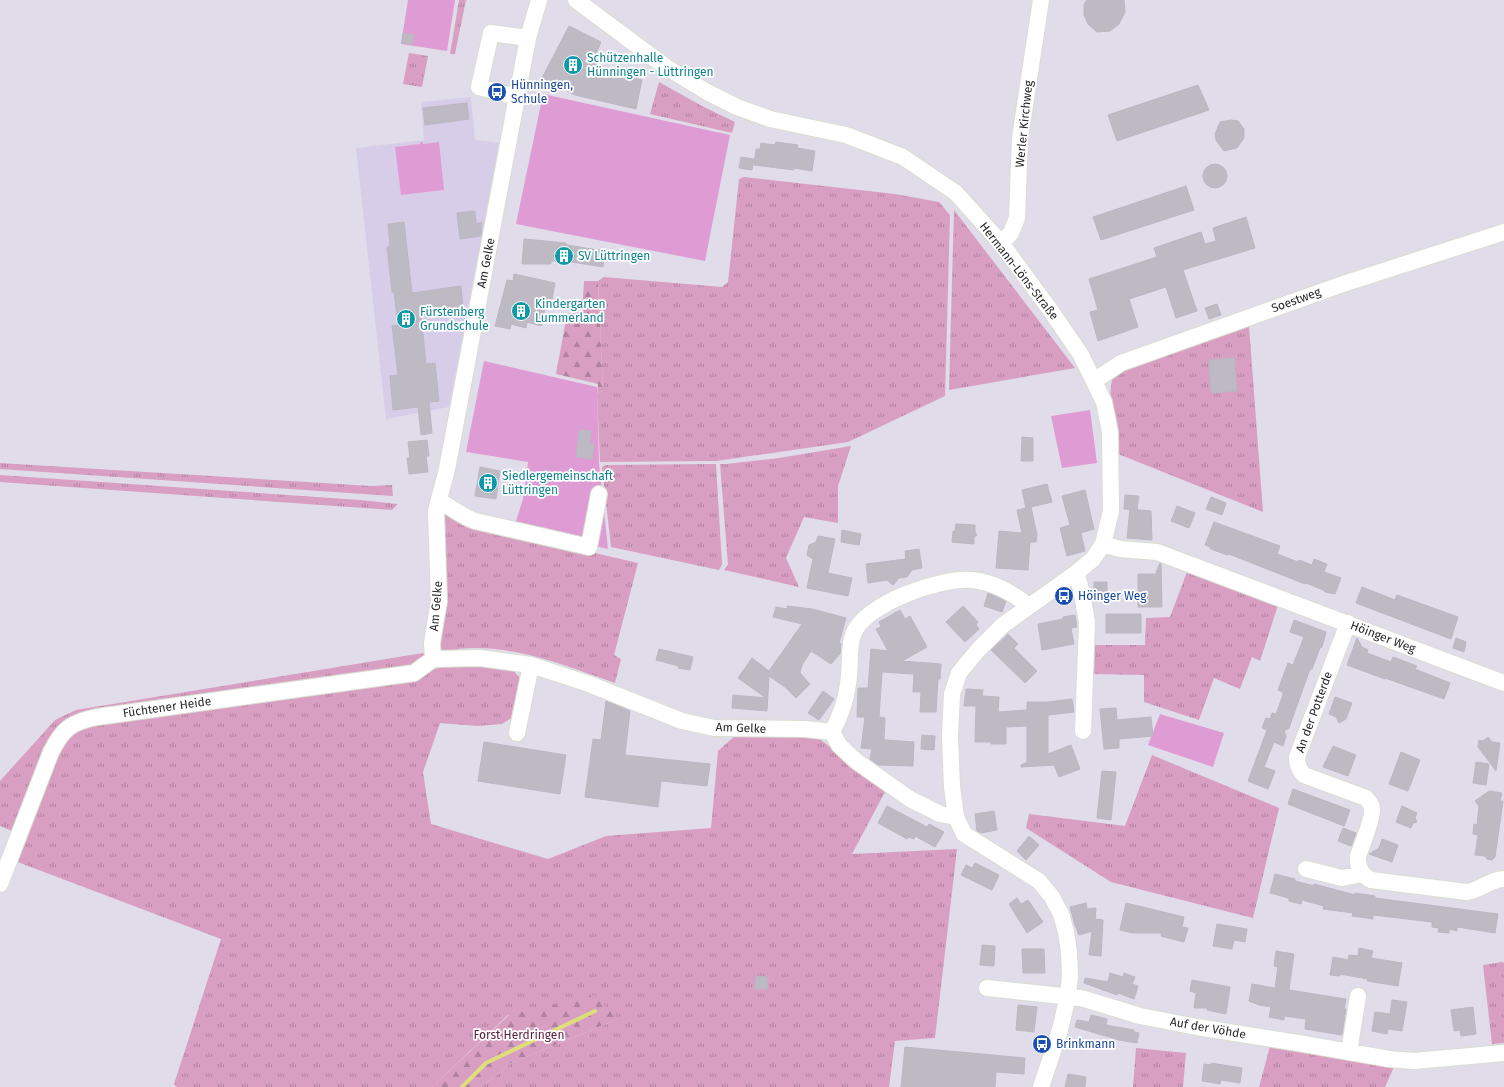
<svg xmlns="http://www.w3.org/2000/svg" width="1504" height="1087" font-family="'Fira Sans',sans-serif">
	<style>
		.education { fill: #d8cde9 }
		.grass { fill: url(#grass-tufts) }
		.forest { fill: url(#forest-firs) }
		.pitch { fill: #df9cd4 }
		.lines { fill: none; stroke-linecap: round; stroke-linejoin: round }
		.stream { stroke: #dedf7b; stroke-width: 4 }
		.building { fill: #bebac4; stroke: #bbb6c4 }
		.minor-casing { stroke: #d8dfd1; stroke-width: 18 }
		.minor { stroke: #fff; stroke-width: 16 }
		.labels { text-anchor: middle; stroke-width: 3.5; stroke-linejoin: round; paint-order: stroke }
		.culture-label { font-size: 12px; fill: #0d838f; stroke: #fff; text-anchor: start }
		.transit-label { font-size: 12px; fill: #164399; stroke: #fff; text-anchor: start }
		.street-label { font-size: 12px; fill: #282828; stroke: #fff }
		.park-label { font-size: 12px; fill: #5c223d; stroke: #fff }
	</style>
	<defs>
		<pattern id="grass-tufts" width="24" height="20" patternUnits="userSpaceOnUse"><rect width="24" height="20" fill="#d99fc2"/><path d="M3 7l-1-3M5 7V3M7 7l1-3M15 17l-1-3M17 17v-4M19 17l1-3" fill="none" stroke="#b0829e"/></pattern>
		<pattern id="forest-firs" width="22" height="20" patternUnits="userSpaceOnUse"><rect width="22" height="20" fill="#d99fc2"/><path d="M5 1l3.5 6h-7zM16 11l3.5 6h-7z" fill="#b0829e"/></pattern>
	</defs>
	<rect width="100%" height="100%" fill="#e0dce9"/>
	<path class="education" d="M 471,97 L 475,140 L 500,143 L 449,407 L 386,419 L 356,148 L 424,140 L 421,102 Z"/>
	<path class="grass" d="M 459,0 L 466,0 L 455,54 L 450,54 Z
		M 409,53 L 428,56 L 422,87 L 403,84 Z
		M 659,82 L 702,106 L 735,122 L 732,133 L 650,114 Z
		M 744,177 L 895,194 L 939,202 L 950,215 L 945,396 L 848,442 L 716,461 L 600,462 L 597,394 L 603,390 L 598,281 L 604,277 L 722,287 L 728,282 L 739,179 Z
		M 954,210 L 1075,368 L 949,390 Z
		M 1249,326 L 1263,512 L 1118,454 L 1110,397 L 1112,379 L 1123,368 Z
		M 851,446 L 838,486 L 838,523 L 804,517 L 786,558 L 799,587 L 724,570 L 728,565 L 720,464 L 726,464 L 779,458 Z
		M 0,463 L 371,486 L 392,485 L 393,496 L 0,469 Z
		M 716,464 L 722,564 L 719,570 L 611,547 L 602,467 L 606,465 Z
		M 0,475 L 360,500 L 398,504 L 392,510 L 0,482 Z
		M 445,511 L 470,524 L 638,563 L 614,655 L 621,659 L 615,683 C 564,665 511,643 457,649 L 457,656 L 438,650 L 440,519 Z
		M 1187,572 L 1278,605 L 1260,661 L 1252,657 L 1240,689 L 1214,678 L 1199,720 L 1144,702 L 1144,675 L 1091,674 L 1092,645 L 1145,645 L 1146,618 L 1170,617 Z
		M 428,651 L 418,666 L 65,725 L 0,877 L 0,861 L 12,831 L 0,826 L 0,781 L 55,720 L 76,710 L 423,653 Z
		M 450,665 L 509,666 L 520,678 L 513,717 L 502,724 L 477,726 L 440,723 L 423,772 L 431,824 L 548,859 L 606,836 L 711,828 L 718,751 L 737,734 L 817,737 L 886,790 L 852,854 L 957,849 L 935,1038 L 895,1041 L 889,1087 L 481,1087 L 511,1063 L 618,1019 L 508,1015 L 432,1087 L 177,1087 L 174,1084 L 221,939 L 15,861 L 58,748 L 68,736 L 83,727 L 427,671 Z
		M 1152,755 L 1279,808 L 1253,918 L 1111,882 L 1026,828 L 1029,814 L 1125,826 Z
		M 1502,962 L 1504,963 L 1504,1043 L 1492,1044 L 1483,965 Z
		M 1270,1046 L 1394,1067 L 1385,1087 L 1259,1087 Z
		M 1136,1048 L 1186,1053 L 1183,1087 L 1133,1087 Z"/>
	<path class="forest" d="M 584,281 L 598,281 L 603,390 L 597,394 L 598,384 L 556,374 L 567,314 L 582,312 Z
		M 595,995 L 618,1019 L 511,1063 L 481,1087 L 432,1087 L 509,1015 Z"/>
	<path class="pitch" d="M 408,0 L 455,0 L 447,51 L 401,44 Z
		M 543,94 L 730,135 L 705,261 L 516,224 Z
		M 420,142 L 423,142 L 423,144 L 439,142 L 444,190 L 401,195 L 395,147 L 420,144 Z
		M 484,361 L 597,387 L 599,463 L 608,549 L 514,527 L 523,499 L 528,462 L 466,452 Z
		M 1090,410 L 1097,463 L 1062,468 L 1051,416 Z
		M 1160,714 L 1224,733 L 1213,767 L 1148,745 Z"/>
	<g class="lines">
		<path class="stream" d="M 462,1087 L 486,1063 L 595,1011"/>
	</g>
	<path class="building" d="M 1087,0 L 1124,0 L 1125,12 L 1119,24 L 1110,31 L 1097,32 L 1088,24 L 1084,15 L 1084,4 Z
		M 569,26 L 601,42 L 594,58 L 600,70 L 642,80 L 636,109 L 575,95 L 542,78 Z
		M 403,33 L 414,35 L 412,44 L 402,43 Z
		M 1198,85 L 1209,110 L 1117,141 L 1108,115 Z
		M 467,103 L 469,119 L 425,125 L 423,108 Z
		M 1231,120 L 1238,121 L 1244,129 L 1244,138 L 1237,148 L 1224,151 L 1216,140 L 1215,134 L 1220,122 Z
		M 776,142 L 798,145 L 797,148 L 815,151 L 812,171 L 794,168 L 794,170 L 754,165 L 756,149 L 760,149 L 761,143 L 775,145 Z
		M 741,157 L 754,159 L 752,170 L 739,168 Z
		M1203 176a12 12 0 1 1 24 0a12 12 0 1 1-24 0Z
		M 1186,186 L 1194,210 L 1101,240 L 1093,217 Z
		M 475,211 L 476,224 L 482,222 L 481,236 L 460,239 L 457,213 Z
		M 1246,217 L 1255,248 L 1183,270 L 1197,311 L 1176,318 L 1166,287 L 1129,299 L 1138,327 L 1098,341 L 1090,312 L 1098,310 L 1089,279 L 1157,257 L 1154,248 L 1201,232 L 1205,244 L 1216,241 L 1213,228 Z
		M 404,222 L 412,293 L 461,286 L 463,309 L 421,315 L 426,364 L 435,363 L 439,401 L 429,402 L 432,433 L 421,435 L 418,407 L 393,410 L 390,376 L 398,375 L 392,326 L 398,325 L 394,292 L 392,292 L 387,247 L 390,246 L 388,224 Z
		M 524,239 L 566,243 L 567,245 L 605,251 L 603,267 L 566,261 L 551,261 L 551,264 L 522,264 Z
		M 514,274 L 555,283 L 552,299 L 547,298 L 541,326 L 527,322 L 526,328 L 511,324 L 510,329 L 495,326 L 507,280 L 513,281 Z
		M 1217,304 L 1221,315 L 1209,319 L 1205,308 Z
		M 1234,358 L 1237,391 L 1211,393 L 1209,360 Z
		M 579,430 L 591,431 L 590,444 L 594,444 L 592,459 L 576,457 Z
		M 1022,437 L 1033,438 L 1033,461 L 1021,461 Z
		M 427,440 L 429,456 L 426,456 L 428,472 L 409,474 L 407,458 L 410,458 L 408,442 Z
		M 480,467 L 500,471 L 496,499 L 475,496 Z
		M 1047,484 L 1052,502 L 1031,507 L 1037,535 L 1036,542 L 1030,542 L 1028,570 L 996,568 L 999,531 L 1022,533 L 1017,510 L 1026,508 L 1022,490 Z
		M 1085,490 L 1094,529 L 1081,533 L 1085,551 L 1067,556 L 1060,528 L 1070,525 L 1062,496 Z
		M 1125,495 L 1139,496 L 1137,510 L 1124,509 Z
		M 1211,497 L 1226,503 L 1222,515 L 1206,509 Z
		M 1177,506 L 1195,513 L 1189,528 L 1171,521 Z
		M 1130,509 L 1151,511 L 1152,540 L 1127,538 Z
		M 1214,522 L 1280,546 L 1277,554 L 1298,562 L 1299,560 L 1312,565 L 1314,559 L 1327,564 L 1324,572 L 1341,578 L 1335,594 L 1325,592 L 1323,590 L 1306,583 L 1305,584 L 1229,554 L 1227,555 L 1211,549 L 1210,547 L 1205,545 Z
		M 956,524 L 975,525 L 975,532 L 977,535 L 974,537 L 974,544 L 952,542 L 953,531 L 955,531 Z
		M 842,530 L 861,534 L 859,545 L 841,542 Z
		M 818,536 L 835,539 L 828,573 L 852,578 L 848,596 L 807,588 L 813,559 L 807,555 L 809,545 L 816,542 Z
		M 919,549 L 922,568 L 912,570 L 907,577 L 899,578 L 893,585 L 887,580 L 868,583 L 866,564 L 906,559 L 905,551 Z
		M 1160,563 L 1161,564 L 1162,607 L 1138,607 L 1138,574 L 1154,574 L 1154,578 Z
		M 1094,582 L 1107,582 L 1107,601 L 1094,601 Z
		M 1362,587 L 1395,600 L 1397,595 L 1458,617 L 1451,639 L 1356,603 Z
		M 988,593 L 1006,601 L 1002,612 L 984,606 Z
		M 787,606 L 812,609 L 846,618 L 839,643 L 841,644 L 840,654 L 831,664 L 811,651 L 802,665 L 800,673 L 810,684 L 796,698 L 785,687 L 769,676 L 767,711 L 732,708 L 733,695 L 766,698 L 738,678 L 752,658 L 769,671 L 802,624 L 773,617 L 776,607 L 787,609 Z
		M 963,606 L 978,622 L 976,625 L 979,629 L 965,642 L 946,622 Z
		M 900,610 L 905,619 L 910,616 L 927,647 L 902,661 L 941,664 L 940,679 L 938,679 L 936,712 L 920,712 L 921,692 L 913,692 L 914,674 L 882,672 L 879,717 L 885,718 L 884,740 L 914,742 L 913,766 L 878,765 L 870,759 L 872,749 L 861,748 L 865,717 L 857,717 L 858,688 L 868,688 L 871,649 L 888,651 L 876,629 L 881,627 L 879,622 Z
		M 1106,614 L 1141,614 L 1141,633 L 1106,633 Z
		M 1075,615 L 1077,627 L 1071,628 L 1074,644 L 1042,650 L 1038,624 L 1063,619 L 1063,617 Z
		M 1294,620 L 1326,632 L 1322,647 L 1320,648 L 1312,669 L 1310,669 L 1289,728 L 1284,731 L 1286,736 L 1283,746 L 1274,742 L 1264,767 L 1275,771 L 1268,789 L 1248,781 L 1267,730 L 1262,728 L 1266,718 L 1270,719 L 1272,713 L 1276,714 L 1283,695 L 1283,692 L 1278,690 L 1288,663 L 1293,665 L 1304,637 L 1290,632 Z
		M 1008,634 L 1018,644 L 1014,648 L 1037,671 L 1025,683 L 991,650 Z
		M 1357,638 L 1362,647 L 1368,650 L 1367,653 L 1391,662 L 1393,657 L 1417,666 L 1415,669 L 1450,683 L 1444,699 L 1385,678 L 1385,679 L 1347,665 Z
		M 1456,638 L 1466,642 L 1464,652 L 1453,648 Z
		M 659,649 L 693,657 L 690,670 L 678,668 L 679,666 L 656,660 Z
		M 966,689 L 983,690 L 982,696 L 999,697 L 998,712 L 1027,710 L 1027,702 L 1048,702 L 1072,699 L 1074,712 L 1048,715 L 1048,754 L 1071,745 L 1080,769 L 1059,777 L 1054,765 L 1021,767 L 1021,765 L 1027,762 L 1027,726 L 1006,727 L 1006,744 L 991,744 L 991,742 L 975,742 L 976,706 L 964,706 Z
		M 823,691 L 834,699 L 819,720 L 808,713 Z
		M 1335,697 L 1352,703 L 1346,719 L 1339,723 L 1336,717 L 1329,714 Z
		M 606,701 L 630,711 L 625,755 L 710,764 L 707,786 L 661,781 L 658,807 L 585,797 L 593,739 L 601,740 Z
		M 1116,708 L 1117,720 L 1151,717 L 1153,736 L 1119,739 L 1119,748 L 1104,749 L 1100,709 Z
		M 922,735 L 935,736 L 934,750 L 921,749 Z
		M 1488,737 L 1492,742 L 1500,743 L 1496,771 L 1478,747 L 1479,740 L 1483,741 Z
		M 484,742 L 566,755 L 560,794 L 478,781 Z
		M 1333,746 L 1356,755 L 1348,776 L 1323,767 Z
		M 1401,752 L 1420,760 L 1408,791 L 1389,784 Z
		M 1476,762 L 1489,764 L 1486,785 L 1473,783 Z
		M 1102,771 L 1116,772 L 1111,820 L 1097,818 Z
		M 1293,789 L 1350,810 L 1344,826 L 1288,804 Z
		M 1489,791 L 1502,793 L 1500,801 L 1503,801 L 1495,857 L 1492,860 L 1487,859 L 1485,856 L 1475,855 L 1478,835 L 1473,834 L 1474,824 L 1477,825 L 1479,806 L 1475,801 Z
		M 887,806 L 927,827 L 929,824 L 944,832 L 935,847 L 915,836 L 914,839 L 908,837 L 907,839 L 878,823 Z
		M 1402,806 L 1417,813 L 1415,818 L 1417,822 L 1413,823 L 1411,828 L 1396,822 Z
		M 994,811 L 997,830 L 981,833 L 977,831 L 975,814 Z
		M 1343,828 L 1356,833 L 1351,846 L 1338,841 Z
		M 1029,836 L 1039,845 L 1026,860 L 1017,851 Z
		M 1382,839 L 1398,845 L 1392,862 L 1369,854 L 1379,848 Z
		M 975,863 L 999,875 L 992,890 L 961,875 L 966,865 L 972,868 Z
		M 1275,874 L 1295,879 L 1295,881 L 1314,886 L 1314,884 L 1355,895 L 1355,893 L 1375,896 L 1375,898 L 1498,914 L 1495,933 L 1457,927 L 1457,931 L 1449,929 L 1449,933 L 1438,932 L 1439,928 L 1432,927 L 1432,922 L 1373,915 L 1373,919 L 1352,916 L 1353,913 L 1323,909 L 1324,906 L 1302,900 L 1301,904 L 1289,901 L 1289,898 L 1270,893 Z
		M 1017,898 L 1021,904 L 1028,900 L 1043,922 L 1027,933 L 1009,904 Z
		M 1086,903 L 1087,909 L 1096,908 L 1095,919 L 1103,920 L 1101,956 L 1089,955 L 1092,931 L 1079,935 L 1075,925 L 1070,907 Z
		M 1126,903 L 1184,917 L 1182,927 L 1188,928 L 1184,942 L 1161,936 L 1162,933 L 1133,933 L 1120,930 Z
		M 1217,924 L 1247,929 L 1245,942 L 1234,940 L 1232,949 L 1213,946 Z
		M 982,945 L 995,946 L 994,966 L 980,965 Z
		M 1359,948 L 1373,951 L 1371,958 L 1402,963 L 1398,986 L 1367,981 L 1368,979 L 1340,974 L 1340,976 L 1330,975 L 1333,957 L 1348,960 L 1349,955 L 1358,956 Z
		M 1022,949 L 1044,949 L 1045,973 L 1023,973 Z
		M 1276,951 L 1294,954 L 1289,990 L 1346,999 L 1344,1009 L 1346,1009 L 1342,1035 L 1305,1029 L 1306,1019 L 1284,1016 L 1284,1020 L 1269,1017 L 1271,1007 L 1259,1005 L 1249,1001 L 1252,984 L 1275,988 L 1278,967 L 1274,966 Z
		M 1110,973 L 1123,977 L 1124,973 L 1135,977 L 1132,984 L 1138,986 L 1134,999 L 1118,993 L 1117,995 L 1084,983 L 1085,978 L 1108,982 Z
		M 756,976 L 768,977 L 767,989 L 755,989 Z
		M 1192,980 L 1230,987 L 1226,1014 L 1207,1010 L 1207,1008 L 1194,1008 L 1196,993 L 1190,991 Z
		M 1392,1000 L 1407,1002 L 1402,1031 L 1388,1029 L 1387,1034 L 1372,1031 L 1375,1012 L 1390,1014 Z
		M 1018,1005 L 1037,1007 L 1034,1032 L 1016,1030 Z
		M 1473,1007 L 1476,1034 L 1461,1036 L 1460,1030 L 1454,1031 L 1451,1010 Z
		M 1091,1015 L 1107,1019 L 1106,1025 L 1134,1030 L 1134,1032 L 1139,1033 L 1137,1043 L 1119,1040 L 1075,1027 L 1077,1020 L 1089,1022 Z
		M 905,1047 L 1025,1058 L 1024,1074 L 996,1072 L 995,1087 L 901,1087 Z
		M 1211,1063 L 1242,1068 L 1240,1083 L 1221,1080 L 1220,1084 L 1202,1081 L 1204,1064 L 1211,1065 Z
		M 1068,1074 L 1086,1077 L 1085,1087 L 1065,1087 Z"/>
	<g class="lines">
		<g class="minor-casing">
			<path id="minor" d="M 576,0 L 666,67 L 707,92 L 737,107 L 770,119 L 846,135 L 903,157 L 956,193 L 1001,243 L 1051,311 L 1081,355 L 1104,402 L 1110,432 L 1111,511 L 1103,544 L 1093,559 L 1076,573 L 1003,625 L 978,650 L 959,673 L 952,694 L 950,736 L 952,787 L 956,817 L 964,834 L 1039,881 L 1052,897 L 1061,914 L 1066,932 L 1069,952 L 1070,975 L 1068,996 L 1060,1030 L 1041,1087
				M 517,97 L 479,87 L 491,33 L 528,38
				M 1001,243 L 1011,233 L 1017,218 L 1020,138 L 1041,0
				M 1094,381 L 1121,363 L 1340,285 L 1504,232
				M 439,501 C 451,507 461,516 475,521 L 589,547 L 599,494
				M 1103,544 L 1120,549 L 1157,552 L 1504,683
				M 1076,573 L 1081,589 L 1087,622 L 1083,731
				M 1348,623 L 1297,757 C 1297,765 1299,770 1304,775 L 1366,798 C 1369,802 1372,804 1372,809 C 1373,819 1362,845 1358,856 C 1357,867 1361,875 1371,880 L 1467,892 C 1480,890 1491,879 1504,879
				M 433,659 L 432,643 L 439,601 L 436,511 L 447,469 L 528,38 L 539,0
				M 433,659 L 480,658 L 531,665 L 589,684 L 682,721 L 714,728 L 806,729 L 832,732
				M 832,732 C 840,717 846,701 848,684 C 851,668 848,650 853,635 C 863,604 941,577 972,580 C 994,582 1012,593 1029,606
				M 832,732 L 839,745 L 856,761 L 910,799 L 940,814 L 956,817
				M 517,733 L 531,665
				M 1306,869 L 1342,878 L 1362,874
				M 0,884 L 51,752 C 63,728 72,722 97,717 L 414,673 L 433,659
				M 987,988 L 1081,998 L 1140,1016 L 1197,1027 L 1298,1043 L 1389,1059 L 1414,1061 L 1504,1053
				M 1349,1052 L 1358,996"/>
		</g>
		<use href="#minor" class="minor"/>
	</g>
	<defs>
		<g id="building-disc" transform="scale(1)"><circle r="9.5" fill="#0f9aa8" stroke="#fff"/><path d="M-4-6H4V6H1V3H-1V6H-4ZM-2.5-4.3h1.7v1.8h-1.7ZM.8-4.3h1.7v1.8H.8ZM-2.5-1h1.7V.8h-1.7ZM.8-1h1.7V.8H.8Z" fill="#fff"/></g>
		<g id="bus-disc" transform="scale(1)"><circle r="9.5" fill="#1a4fb4" stroke="#fff"/><path d="M-5-6H5V4H4V6H2V4H-2V6H-4V4H-5ZM-3.5-4V0h7V-4ZM-3.5 1.2v1.5H-2V1.2ZM2 1.2v1.5H3.5V1.2Z" fill="#fff"/></g>
	</defs>
	<g fill-rule="evenodd">
		<use href="#building-disc" x="573" y="65"/>
		<use href="#bus-disc" x="497" y="92"/>
		<use href="#building-disc" x="564" y="256"/>
		<use href="#building-disc" x="521" y="311"/>
		<use href="#building-disc" x="406" y="319"/>
		<use href="#building-disc" x="488" y="483"/>
		<use href="#bus-disc" x="1064" y="596"/>
		<use href="#bus-disc" x="1042" y="1044"/>
	</g>
	<g class="labels">
		<g class="culture-label">
			<text x="587" y="62">Schützenhalle<tspan x="587" dy="14">Hünningen - Lüttringen</tspan></text>
			<text x="578" y="260">SV Lüttringen</text>
			<text x="535" y="308">Kindergarten<tspan x="535" dy="14">Lummerland</tspan></text>
			<text x="420" y="316">Fürstenberg<tspan x="420" dy="14">Grundschule</tspan></text>
			<text x="502" y="480">Siedlergemeinschaft<tspan x="502" dy="14">Lüttringen</tspan></text>
		</g>
		<g class="transit-label">
			<text x="511" y="89">Hünningen,<tspan x="511" dy="14">Schule</tspan></text>
			<text x="1078" y="600">Höinger Weg</text>
			<text x="1056" y="1048">Brinkmann</text>
		</g>
		<g class="street-label">
			<text transform="translate(1024 124) rotate(-84)" y="4">Werler Kirchweg</text>
			<text transform="translate(486 263) rotate(-79)" y="4">Am Gelke</text>
			<text transform="translate(1019 271) rotate(52)" y="4">Hermann-Löns-Straße</text>
			<text transform="translate(1296 300) rotate(-20)" y="4">Soestweg</text>
			<text transform="translate(436 606) rotate(-85)" y="4">Am Gelke</text>
			<text transform="translate(1383 637) rotate(21)" y="4">Höinger Weg</text>
			<text transform="translate(167 707) rotate(-8)" y="4">Füchtener Heide</text>
			<text transform="translate(1314 712) rotate(-70)" y="4">An der Potterde</text>
			<text transform="translate(741 728) rotate(2)" y="4">Am Gelke</text>
			<text transform="translate(1208 1028) rotate(10)" y="4">Auf der Vöhde</text>
		</g>
		<g class="park-label">
			<text x="519" y="1039">Forst Herdringen</text>
		</g>
	</g>
</svg>
